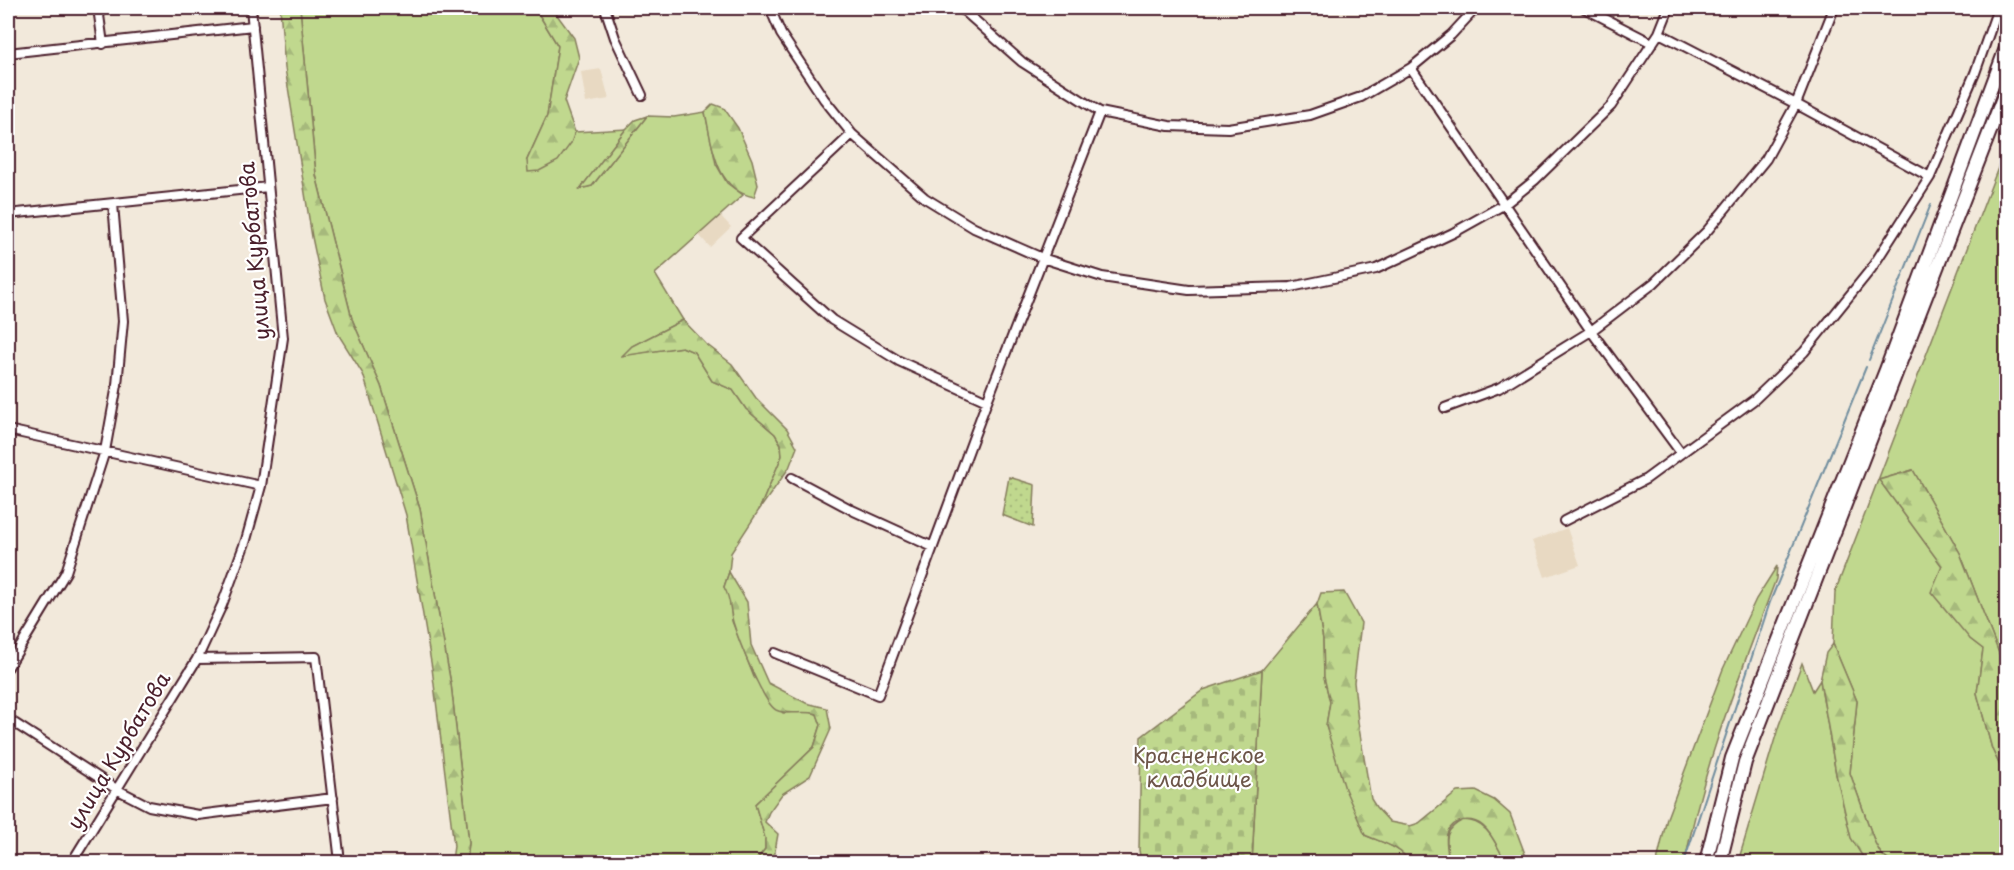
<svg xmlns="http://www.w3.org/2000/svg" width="2014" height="870" font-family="'Playpen Sans',sans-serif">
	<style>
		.built { fill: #e8d9c2 }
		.grass { fill: #c0d88e; stroke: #857c5c; stroke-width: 1.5 }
		.forest { fill: url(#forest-firs); stroke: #857c5c; stroke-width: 1.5 }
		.cemetery { fill: url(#cemetery-stones); stroke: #857c5c; stroke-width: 1.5 }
		.park { fill: url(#park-dots); stroke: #857c5c; stroke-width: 1.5 }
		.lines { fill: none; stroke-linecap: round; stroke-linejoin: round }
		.stream { stroke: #708d9e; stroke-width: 2 }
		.minor-casing { stroke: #4a1f2b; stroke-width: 12 }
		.primary-casing { stroke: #4a1f2b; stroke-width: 16 }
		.minor { stroke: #fff; stroke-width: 8 }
		.primary { stroke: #fff; stroke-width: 12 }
		.labels { text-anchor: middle; stroke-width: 4.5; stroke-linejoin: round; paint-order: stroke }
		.street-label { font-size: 21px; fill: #4a1f2b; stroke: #fff }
		.park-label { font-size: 21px; fill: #6d5649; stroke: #fff }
	</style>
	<defs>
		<pattern id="forest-firs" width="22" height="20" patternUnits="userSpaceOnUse" patternTransform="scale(1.5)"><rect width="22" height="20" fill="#c0d88e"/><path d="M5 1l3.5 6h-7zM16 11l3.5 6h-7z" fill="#a6b97b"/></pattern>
		<pattern id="cemetery-stones" width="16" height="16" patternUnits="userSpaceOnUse" patternTransform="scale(1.5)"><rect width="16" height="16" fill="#c0d88e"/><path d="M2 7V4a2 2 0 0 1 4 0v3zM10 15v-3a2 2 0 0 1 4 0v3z" fill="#a6b97b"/></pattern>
		<pattern id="park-dots" width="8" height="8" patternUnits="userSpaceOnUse" patternTransform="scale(1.5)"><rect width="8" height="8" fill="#c0d88e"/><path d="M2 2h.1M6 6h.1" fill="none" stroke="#a6b97b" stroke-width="1.8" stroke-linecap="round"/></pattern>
	</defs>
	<rect width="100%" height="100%" fill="#f2e9db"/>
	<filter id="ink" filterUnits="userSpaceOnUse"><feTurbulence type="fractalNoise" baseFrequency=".0167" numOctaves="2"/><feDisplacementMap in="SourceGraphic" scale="12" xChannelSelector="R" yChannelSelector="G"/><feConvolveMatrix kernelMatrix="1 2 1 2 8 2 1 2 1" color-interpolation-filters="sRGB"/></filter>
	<g filter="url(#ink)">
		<path class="built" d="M 601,69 L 609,99 L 586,103 L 581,72 Z
			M 719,214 L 731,227 L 710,247 L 697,233 Z
			M 1567,528 L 1580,565 L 1545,577 L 1532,541 Z"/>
		<path class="grass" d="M 300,8 L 535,8 L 558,46 L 547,116 L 527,160 L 571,143 L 575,132 L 626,129 L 581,188 L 592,186 L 647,116 L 674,117 L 705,112 L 716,164 L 727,183 L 743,195 L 655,274 L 683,320 L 632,346 L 624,355 L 682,347 L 694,352 L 712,381 L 733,390 L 746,409 L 775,434 L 781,444 L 782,456 L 759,510 L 731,553 L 729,572 L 724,587 L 730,597 L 732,621 L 754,677 L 783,713 L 806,711 L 817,714 L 821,725 L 814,747 L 755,804 L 765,838 L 765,849 L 755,862 L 467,862 L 469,843 L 451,684 L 420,509 L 381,386 L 352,319 L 316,175 Z
			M 2006,147 L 2006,683 L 2000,656 L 1960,553 L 1913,470 L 1879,480 L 1942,566 L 1970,639 L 1983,649 L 1977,693 L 1992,749 L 2006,778 L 2006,862 L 1890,862 L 1881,854 L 1875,843 L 1850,773 L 1857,701 L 1833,644 L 1835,592 Z
			M 1777,566 L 1776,579 C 1741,672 1703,765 1685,862 L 1657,862 L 1667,818 L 1723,669 L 1756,599 Z
			M 1317,604 L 1323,639 L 1324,677 L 1330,702 L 1326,726 L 1365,835 C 1380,842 1402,847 1409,862 L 1252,862 L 1262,670 Z
			M 1802,663 L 1813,691 L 1820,680 L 1836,774 L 1851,837 L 1866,862 L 1840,862 L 1838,860 L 1827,860 L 1824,862 L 1738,862 L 1779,725 Z
			M 1463,820 C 1489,821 1494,842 1506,862 L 1449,862 C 1447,842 1441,831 1463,820 Z"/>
		<path class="forest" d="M 280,8 L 300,8 L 316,175 L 352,319 L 381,386 L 420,509 L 451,684 L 469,843 L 467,862 L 453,862 L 452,860 L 454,846 L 432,668 L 406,515 L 363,374 L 338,334 L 325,299 L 312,237 L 285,68 Z
			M 535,8 L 552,8 L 574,38 L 579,58 L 564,101 L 575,132 L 571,143 L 558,161 L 539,171 L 528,172 L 527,160 L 547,116 L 558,46 Z
			M 713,104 L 724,108 L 738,128 L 752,160 L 758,185 L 754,197 C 715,190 712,144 705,112 Z
			M 647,116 L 592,186 L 580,189 L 626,129 L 635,120 Z
			M 683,320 L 706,344 L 732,364 L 756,398 L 787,429 L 797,447 L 789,468 L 759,510 L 782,456 L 781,444 L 775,434 L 746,409 L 733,390 L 712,381 L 694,352 L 682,347 L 622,356 L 632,346 Z
			M 1913,470 L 1960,553 L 2000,656 L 2006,683 L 2006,778 L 1992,749 L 1977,693 L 1983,649 L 1970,639 L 1931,592 L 1942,566 L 1879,480 Z
			M 729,572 L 747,602 L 751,645 L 768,683 L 806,703 L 827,708 L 831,729 L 810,776 L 782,794 L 769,812 L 765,822 L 778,834 L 773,862 L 755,862 L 765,849 L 765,838 L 755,804 L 814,747 L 821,725 L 817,714 C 803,710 788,716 776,710 C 763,703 738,639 733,622 C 729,609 732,601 724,587 Z
			M 1344,592 L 1361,623 L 1354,682 L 1358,722 L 1371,799 L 1376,807 L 1390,822 L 1410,826 L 1419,823 L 1457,792 L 1476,791 L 1494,800 L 1510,814 L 1528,862 L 1506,862 C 1499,851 1493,834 1483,826 C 1472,817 1452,818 1447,834 C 1445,841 1448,854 1449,862 L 1409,862 C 1402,847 1380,842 1365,835 L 1345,789 L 1326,726 L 1330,702 L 1324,677 L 1323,639 L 1317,604 L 1321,593 Z
			M 1833,644 L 1857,701 L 1850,773 L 1875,843 L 1881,854 L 1890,862 L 1866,862 L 1851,838 L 1836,774 L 1820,680 L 1826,653 Z"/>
		<path class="cemetery" d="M 1262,670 L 1252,862 L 1141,862 L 1139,850 L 1141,737 L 1203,690 Z"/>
		<path class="park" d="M 1009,477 L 1035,485 L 1033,527 L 1002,515 Z"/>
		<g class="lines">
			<path class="stream" d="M 1869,360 L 1931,204
				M 1684,862 L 1770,602 L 1866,367"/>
			<g class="minor-casing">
				<path id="minor" d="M 98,8 L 103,44
					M 605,8 L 615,38 L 642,95
					M 770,8 L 781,34 L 824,99 L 852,134 L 925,198 L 974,228 L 1042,258 L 1102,277 L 1189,290 L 1291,287 L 1376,269 L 1453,233 L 1505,204 L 1535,180 L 1611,106 L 1659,33 L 1669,8
					M 961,8 L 1022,62 L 1100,112 L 1169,126 L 1228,128 L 1310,115 L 1361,97 L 1411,68 L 1451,35 L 1476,8
					M 1584,8 L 1652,43
					M 1659,33 L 1796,104 L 1930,177
					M 8,53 L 253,26
					M 1411,68 L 1591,331 L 1681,453
					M 852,134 L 741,238 L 832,320 L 899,361 L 987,401
					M 8,214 L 268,187
					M 1445,408 L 1499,388 L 1591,331 L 1654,283 L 1707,231 L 1766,159 L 1796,104 L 1834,8
					M 8,430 L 261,486
					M 792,478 L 854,511 L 933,547
					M 1564,521 L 1646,479 L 1755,399 L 1804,352 L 1871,269 L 1930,177 L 1975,73 L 1998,8
					M 775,653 L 878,695 L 987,401 L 1100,112
					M 197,659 L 316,657 L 340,862
					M 8,667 L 66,572 L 105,451 L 117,385 L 123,321 L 113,204
					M 8,719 L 118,790 L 149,806 L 198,815 L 333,798
					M 72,862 L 197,659 L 222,605 L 246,540 L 261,486 L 283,338 L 251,8"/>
			</g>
			<g class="primary-casing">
				<path id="primary" d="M 1706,862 L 1732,758 L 1886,370 L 2006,48
					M 1720,862 L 1745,762 L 2006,90"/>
			</g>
			<use href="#minor" class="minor"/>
			<use href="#primary" class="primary"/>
		</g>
	</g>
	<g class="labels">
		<g class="street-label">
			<text transform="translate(255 251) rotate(-95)" y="7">улица Курбатова</text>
			<text transform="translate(119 751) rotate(-59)" y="7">улица Курбатова</text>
		</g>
		<g class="park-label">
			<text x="1199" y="763">Красненское<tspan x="1199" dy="24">кладбище</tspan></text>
		</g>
	</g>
	<rect width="2014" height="870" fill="none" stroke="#fff" stroke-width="30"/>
	<rect x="15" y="15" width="1984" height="840" fill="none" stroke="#4a1f2b" stroke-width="2" filter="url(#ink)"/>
</svg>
